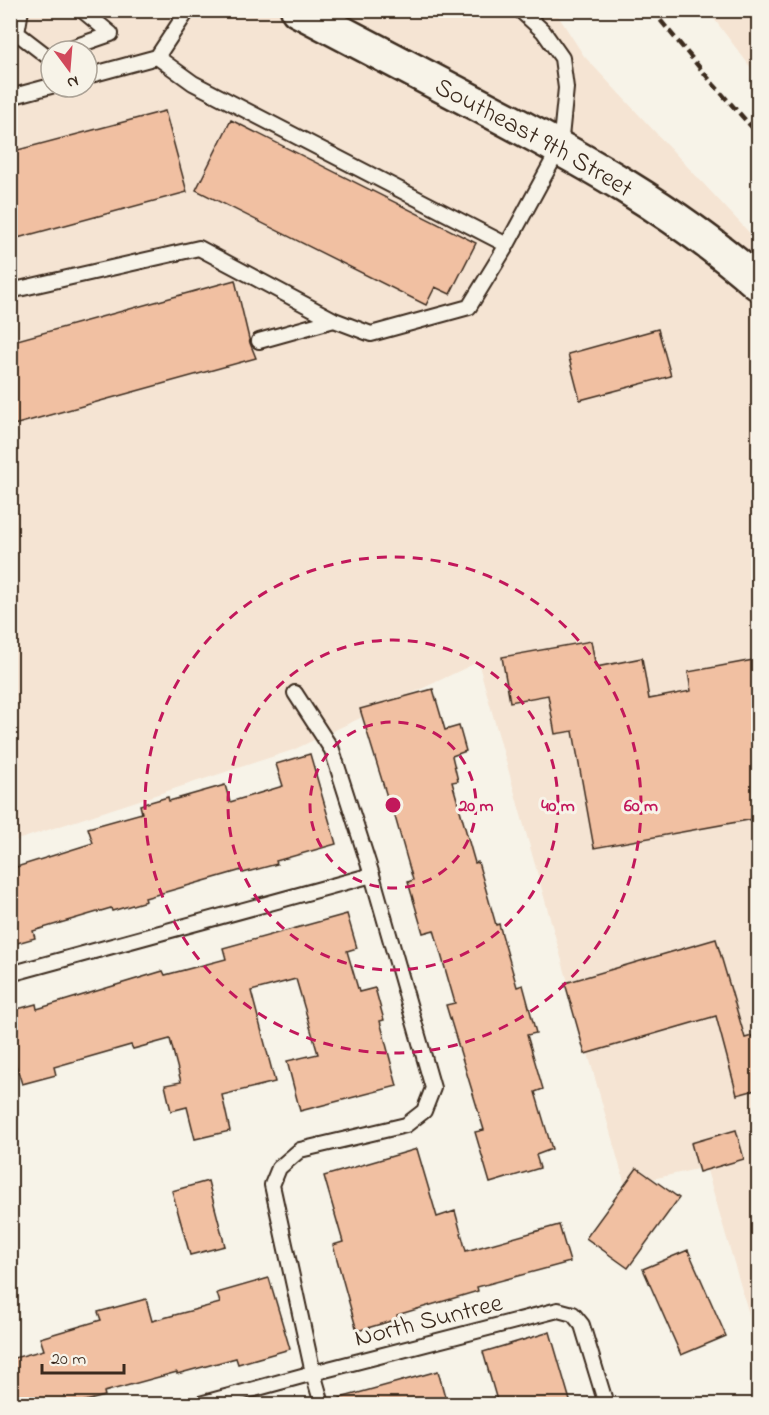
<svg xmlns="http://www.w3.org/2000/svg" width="769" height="1415" font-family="'Indie Flower',sans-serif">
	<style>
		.built { fill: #f5e4d3; fill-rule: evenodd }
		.building { fill: #f1c0a2; stroke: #3b2a1e; stroke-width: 1.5 }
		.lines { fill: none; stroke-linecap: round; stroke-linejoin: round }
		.lane-casing { stroke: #3b2a1e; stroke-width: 18 }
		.secondary-casing { stroke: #3b2a1e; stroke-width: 38 }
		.lane { stroke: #f7f3e8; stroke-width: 14 }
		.secondary { stroke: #f7f3e8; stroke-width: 33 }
		.rail { stroke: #3b2a1e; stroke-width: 4.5; stroke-dasharray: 9 4.5; stroke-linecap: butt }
		.ring { fill: none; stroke: #c2185b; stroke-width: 3; stroke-dasharray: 10 8 }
		.labels { text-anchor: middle; stroke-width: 6; stroke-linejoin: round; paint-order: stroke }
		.street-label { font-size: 26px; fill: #3b2a1e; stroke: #f7f3e8 }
		.centre { fill: #c2185b; stroke: #f7f3e8; stroke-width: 3 }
		.ring-label { font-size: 18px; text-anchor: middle; font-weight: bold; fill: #c2185b; stroke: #f7f3e8; stroke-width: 6; stroke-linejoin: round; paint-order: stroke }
	</style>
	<rect width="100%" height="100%" fill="#f7f3e8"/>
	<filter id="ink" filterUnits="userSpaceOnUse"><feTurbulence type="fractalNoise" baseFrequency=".0167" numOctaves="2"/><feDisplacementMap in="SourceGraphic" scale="12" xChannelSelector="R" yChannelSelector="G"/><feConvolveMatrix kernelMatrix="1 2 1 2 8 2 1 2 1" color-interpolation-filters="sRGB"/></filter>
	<g filter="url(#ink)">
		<path class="built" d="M 10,11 L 555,11 L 584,56 L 758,242 L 758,1345 L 706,1167 L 625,1185 L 478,662 L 293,750 L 11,842 ZM 51,51 L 87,51 L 87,87 L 51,87 Z
			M 708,11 L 758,11 L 758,77 Z"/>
		<path class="building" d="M 165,111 L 187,192 L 10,240 L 10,152 Z
			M 231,120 L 476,243 L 450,294 L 435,287 L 426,305 L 196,190 Z
			M 235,280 L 250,343 L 256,358 L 10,426 L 10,342 Z
			M 658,329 L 671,376 L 580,400 L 568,354 Z
			M 591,641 L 596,667 L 642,658 L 649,699 L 691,691 L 688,672 L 759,659 L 759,818 L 594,848 L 573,731 L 555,734 L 548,695 L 510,702 L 502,657 Z
			M 433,689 L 445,730 L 459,726 L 466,751 L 452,756 L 458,781 L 452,782 L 475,863 L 478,862 L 496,925 L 499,924 L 517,987 L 523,985 L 536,1033 L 527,1035 L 543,1089 L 535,1092 L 552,1149 L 536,1155 L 540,1168 L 490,1183 L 475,1132 L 484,1130 L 446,1005 L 455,1003 L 434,930 L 423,933 L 408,882 L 413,880 L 390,799 L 388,800 L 360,709 Z
			M 310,754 L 336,844 L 276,861 L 277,864 L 243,873 L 242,870 L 145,898 L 146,901 L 112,911 L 111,908 L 33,931 L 35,938 L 10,945 L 10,869 L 93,843 L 88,828 L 142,813 L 140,805 L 168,797 L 169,801 L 225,785 L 230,802 L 283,786 L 276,764 Z
			M 347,914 L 357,948 L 347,951 L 359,992 L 375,988 L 384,1020 L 380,1021 L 397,1086 L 300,1111 L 287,1061 L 318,1054 L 296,979 L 251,991 L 275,1082 L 222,1095 L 230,1131 L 195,1139 L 187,1107 L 171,1111 L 165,1085 L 181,1082 L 170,1039 L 133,1049 L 131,1045 L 54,1067 L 56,1075 L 22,1084 L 10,1046 L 10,1011 L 36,1004 L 37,1009 L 163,971 L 165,975 L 226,959 L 223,948 Z
			M 716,939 L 745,1038 L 759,1034 L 759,1089 L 737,1095 L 716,1016 L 585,1054 L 565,983 Z
			M 736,1130 L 744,1159 L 699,1172 L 691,1143 Z
			M 417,1149 L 437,1217 L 455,1211 L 466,1251 L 559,1225 L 570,1262 L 477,1287 L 478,1291 L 397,1315 L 398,1319 L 357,1331 L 333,1245 L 343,1242 L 324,1176 Z
			M 637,1168 L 679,1198 L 628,1268 L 586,1238 Z
			M 208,1181 L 225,1246 L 190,1255 L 172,1191 Z
			M 688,1250 L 726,1336 L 681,1355 L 643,1269 Z
			M 269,1278 L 290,1349 L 238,1364 L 236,1358 L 177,1374 L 177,1372 L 104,1392 L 105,1396 L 74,1404 L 10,1404 L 10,1359 L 44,1350 L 40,1338 L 101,1320 L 98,1312 L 146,1299 L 152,1321 L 220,1303 L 217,1293 Z
			M 550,1332 L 571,1404 L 498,1404 L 483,1352 Z
			M 438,1371 L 447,1404 L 341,1404 L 340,1398 Z"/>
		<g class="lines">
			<g class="lane-casing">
				<path id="lane" d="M 17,33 L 21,10
					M 10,35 L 17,33 L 47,56 L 51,55
					M 62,51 L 111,34 L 82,10
					M 157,57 L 193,83 L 507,245 L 560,147 L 566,88 L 562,58 L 543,31 L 520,10
					M 87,76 L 157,57 L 188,10
					M 10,97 L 51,86
					M 10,291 L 199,248 L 334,320 L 371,334 L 469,307 L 507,245
					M 259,341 L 334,320
					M 295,693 L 332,750 L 372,875 L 433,1088 L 424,1111 L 406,1125 L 300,1150 L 279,1168 L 272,1185 L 313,1373 L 322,1404
					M 10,974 L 372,875
					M 200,1404 L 313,1373 L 558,1310 L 573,1314 L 582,1325 L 606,1404"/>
			</g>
			<g class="secondary-casing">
				<g id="secondary">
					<path id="s1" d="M 298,10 C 360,43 422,75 483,107 C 582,159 674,209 758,283"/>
				</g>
			</g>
			<use href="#lane" class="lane"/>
			<use href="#secondary" class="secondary"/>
			<path class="rail" d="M 652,10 L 714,85 L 758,134"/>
		</g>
	</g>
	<g class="ring">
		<circle cx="393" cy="805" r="83"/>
		<circle cx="393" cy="805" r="165"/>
		<circle cx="393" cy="805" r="248"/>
	</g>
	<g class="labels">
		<g class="street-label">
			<text dy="9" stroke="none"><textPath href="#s1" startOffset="268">Southeast 9th Street</textPath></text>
			<text transform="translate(428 1319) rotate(-14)" y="9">North Suntree</text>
		</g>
	</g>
	<circle cx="393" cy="805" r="9" class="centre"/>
	<g class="ring-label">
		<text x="476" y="811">20 m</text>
		<text x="558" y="811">40 m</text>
		<text x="641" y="811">60 m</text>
	</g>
	<rect width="769" height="1415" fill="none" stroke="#f7f3e8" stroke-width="36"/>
	<rect x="18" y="18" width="733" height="1379" fill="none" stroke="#3b2a1e" stroke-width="2" filter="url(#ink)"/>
	<g transform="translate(69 69) rotate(164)"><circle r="28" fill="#f7f3e8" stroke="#aca397" stroke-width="1.5"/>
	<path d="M0-4.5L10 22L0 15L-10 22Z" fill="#d1495b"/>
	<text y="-9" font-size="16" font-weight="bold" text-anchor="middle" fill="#3b2a1e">N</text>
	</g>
	<path d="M42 1364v9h82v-9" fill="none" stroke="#3b2a1e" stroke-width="3"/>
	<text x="51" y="1364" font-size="18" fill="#3b2a1e" stroke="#f7f3e8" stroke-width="4.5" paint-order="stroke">20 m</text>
</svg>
